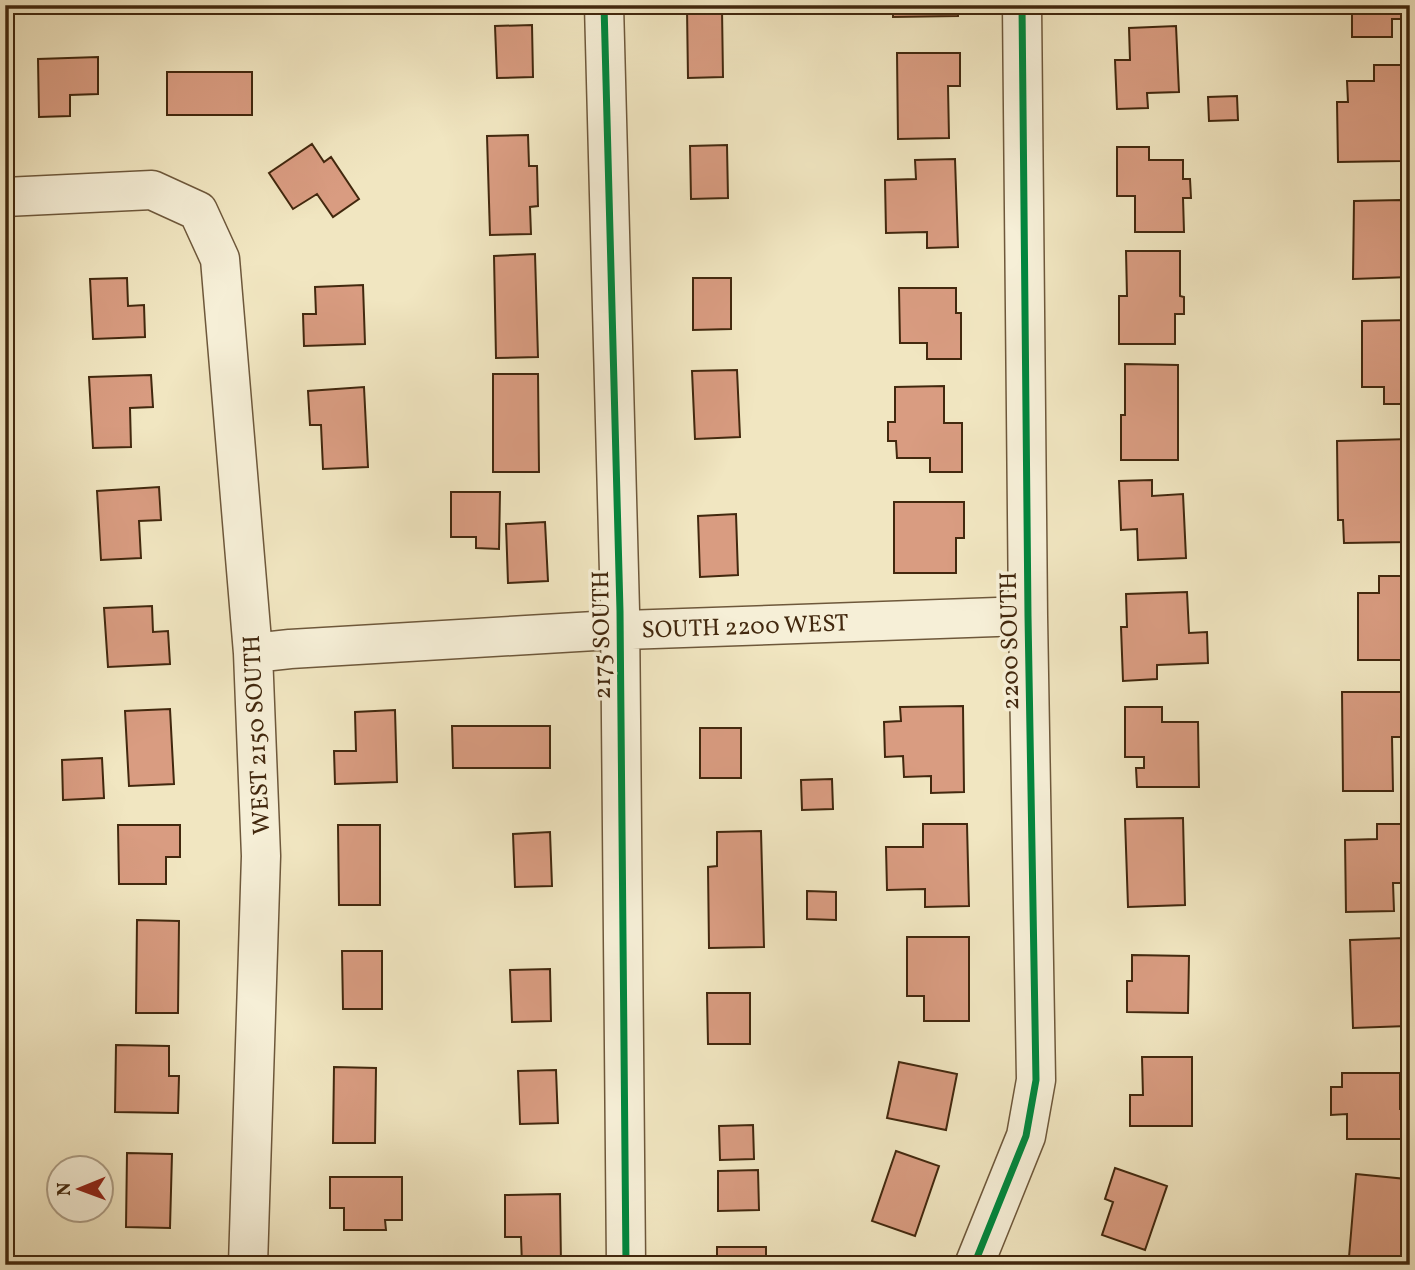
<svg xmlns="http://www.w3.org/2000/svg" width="1415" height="1270" font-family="Vollkorn,serif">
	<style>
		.building { fill: #d99c81; stroke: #42280e; stroke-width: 2 }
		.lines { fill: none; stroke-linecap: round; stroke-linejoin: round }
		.minor-casing { stroke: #6e583b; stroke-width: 41 }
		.minor { stroke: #f6efd7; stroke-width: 38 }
		.cycleway-casing { stroke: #f6efd7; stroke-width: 11 }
		.cycleway { stroke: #00873e; stroke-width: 7 }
		.labels { text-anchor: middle; stroke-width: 7; stroke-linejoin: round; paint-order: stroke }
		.street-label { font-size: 24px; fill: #42280e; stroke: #f6efd7 }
	</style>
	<rect width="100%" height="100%" fill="#f1e6c1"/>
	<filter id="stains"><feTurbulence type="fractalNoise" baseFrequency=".00286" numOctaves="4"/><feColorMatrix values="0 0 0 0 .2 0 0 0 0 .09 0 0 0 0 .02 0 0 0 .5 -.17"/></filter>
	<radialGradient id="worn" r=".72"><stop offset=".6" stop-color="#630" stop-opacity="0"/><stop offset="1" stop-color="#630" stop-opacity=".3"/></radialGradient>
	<path class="building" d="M 893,5 L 958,5 L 958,16 L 893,17 Z
		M 1352,5 L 1410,5 L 1410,19 L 1392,19 L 1392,37 L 1352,37 Z
		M 687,9 L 722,9 L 723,77 L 688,78 Z
		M 532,25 L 533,77 L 497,78 L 495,26 Z
		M 1176,26 L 1179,92 L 1147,93 L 1148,108 L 1117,109 L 1115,60 L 1130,60 L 1129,28 Z
		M 897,53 L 960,53 L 960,86 L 948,86 L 949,138 L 898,139 Z
		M 98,57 L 98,94 L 70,95 L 70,116 L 39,117 L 38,59 Z
		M 1374,65 L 1410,65 L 1410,115 L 1401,115 L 1401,161 L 1338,162 L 1337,102 L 1348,102 L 1347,81 L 1374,81 Z
		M 167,72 L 252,72 L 252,115 L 167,115 Z
		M 1237,96 L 1238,120 L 1209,121 L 1208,97 Z
		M 528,135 L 529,166 L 537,166 L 538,206 L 530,207 L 531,234 L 490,235 L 487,136 Z
		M 312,144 L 324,162 L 331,157 L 359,199 L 333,217 L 317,194 L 293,209 L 269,173 Z
		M 727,145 L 728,198 L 691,199 L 690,146 Z
		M 1117,147 L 1149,147 L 1149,160 L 1183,160 L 1183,179 L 1190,179 L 1191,198 L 1183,198 L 1184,232 L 1135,232 L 1135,196 L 1117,196 Z
		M 955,159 L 958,247 L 927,248 L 927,232 L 886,233 L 885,180 L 916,179 L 915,160 Z
		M 1401,200 L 1401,215 L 1410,215 L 1410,277 L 1353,279 L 1354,201 Z
		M 1126,251 L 1180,251 L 1180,296 L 1184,297 L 1184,314 L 1175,314 L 1175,344 L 1119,344 L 1119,296 L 1127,296 Z
		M 535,254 L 538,357 L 496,358 L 494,256 Z
		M 127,278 L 128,306 L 144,305 L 145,337 L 93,339 L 90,279 Z
		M 693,278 L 731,278 L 731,329 L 693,330 Z
		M 363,285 L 365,344 L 304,346 L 303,314 L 316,314 L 315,287 Z
		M 899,288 L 956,288 L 956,313 L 961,313 L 961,359 L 927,359 L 927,343 L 900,343 Z
		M 1410,320 L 1410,404 L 1384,404 L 1384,387 L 1362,387 L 1362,321 Z
		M 1125,364 L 1178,365 L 1178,460 L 1121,460 L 1121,415 L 1125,415 Z
		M 737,370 L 740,437 L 695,439 L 692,371 Z
		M 493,374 L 538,374 L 539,472 L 493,472 Z
		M 151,375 L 153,407 L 130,408 L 131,447 L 93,448 L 89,377 Z
		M 944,386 L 944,423 L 962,423 L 962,472 L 930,472 L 930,458 L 897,458 L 896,441 L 888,441 L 888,422 L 895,422 L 895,387 Z
		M 364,387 L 368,467 L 323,469 L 321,425 L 310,425 L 308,391 Z
		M 1410,439 L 1410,491 L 1401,491 L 1401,517 L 1410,517 L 1410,542 L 1344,543 L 1343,520 L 1338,520 L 1337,441 Z
		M 1152,480 L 1152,496 L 1183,494 L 1186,558 L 1138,560 L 1137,529 L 1121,530 L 1119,481 Z
		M 159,487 L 161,520 L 139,521 L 141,558 L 101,560 L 97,491 Z
		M 451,492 L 500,492 L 499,549 L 476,548 L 476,537 L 451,537 Z
		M 894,502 L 964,502 L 964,538 L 956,538 L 956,573 L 894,573 Z
		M 736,514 L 738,575 L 700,577 L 698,516 Z
		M 545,522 L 548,581 L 508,583 L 506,524 Z
		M 1379,576 L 1410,576 L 1408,660 L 1358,660 L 1358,593 L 1379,593 Z
		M 1187,592 L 1189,633 L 1207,632 L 1208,663 L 1157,665 L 1157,679 L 1123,681 L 1121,627 L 1127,627 L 1126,594 Z
		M 152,606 L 153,632 L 168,631 L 170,664 L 108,667 L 104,608 Z
		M 1342,692 L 1402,692 L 1402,737 L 1392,737 L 1393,791 L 1343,791 Z
		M 963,706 L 964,792 L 931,793 L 931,776 L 904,777 L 903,756 L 885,757 L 884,722 L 901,721 L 900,707 Z
		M 1125,707 L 1162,707 L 1162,722 L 1198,722 L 1199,787 L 1137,787 L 1136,768 L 1144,768 L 1144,757 L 1125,757 Z
		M 170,709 L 174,784 L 129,786 L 125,711 Z
		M 395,710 L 397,782 L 335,784 L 334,751 L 356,751 L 355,712 Z
		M 452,726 L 550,726 L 550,768 L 453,768 Z
		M 700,728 L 741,728 L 741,778 L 700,778 Z
		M 102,758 L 104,798 L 63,800 L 62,760 Z
		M 832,779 L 833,809 L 802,810 L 801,780 Z
		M 1183,818 L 1185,905 L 1128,907 L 1125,819 Z
		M 923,824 L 967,824 L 969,906 L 925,907 L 925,889 L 887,890 L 886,847 L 923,847 Z
		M 1377,824 L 1409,824 L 1409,883 L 1393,883 L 1394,911 L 1346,912 L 1345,840 L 1377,839 Z
		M 118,825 L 180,825 L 180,857 L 166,857 L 166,884 L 119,884 Z
		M 338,825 L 380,825 L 380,905 L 339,905 Z
		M 761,831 L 764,947 L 709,948 L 708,867 L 717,866 L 717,832 Z
		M 550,832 L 552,886 L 515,887 L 513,834 Z
		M 807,891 L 836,892 L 836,920 L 807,919 Z
		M 137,920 L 179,921 L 178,1013 L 136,1013 Z
		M 907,937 L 969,937 L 969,1021 L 924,1021 L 924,996 L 907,996 Z
		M 1404,938 L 1407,1026 L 1353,1028 L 1350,940 Z
		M 342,951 L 382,951 L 382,1009 L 343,1009 Z
		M 1132,955 L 1189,956 L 1188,1013 L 1127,1012 L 1127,981 L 1132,981 Z
		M 5,964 L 9,964 L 10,1013 L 5,1014 Z
		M 550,969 L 551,1021 L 512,1022 L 510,970 Z
		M 707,993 L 750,993 L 750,1044 L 708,1044 Z
		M 116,1045 L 169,1046 L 169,1076 L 179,1076 L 178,1113 L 115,1112 Z
		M 1142,1057 L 1192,1057 L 1192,1126 L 1130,1126 L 1130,1095 L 1143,1095 Z
		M 899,1062 L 957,1074 L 946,1130 L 887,1118 Z
		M 334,1067 L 376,1068 L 375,1143 L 333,1143 Z
		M 556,1070 L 558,1123 L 520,1124 L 518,1071 Z
		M 1342,1073 L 1400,1073 L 1400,1109 L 1409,1109 L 1409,1139 L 1347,1139 L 1347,1114 L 1331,1115 L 1331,1087 L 1342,1087 Z
		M 753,1125 L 754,1159 L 720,1160 L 719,1126 Z
		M 896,1151 L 939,1166 L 915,1236 L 872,1221 Z
		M 127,1153 L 172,1154 L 170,1228 L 126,1227 Z
		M 1115,1168 L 1167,1186 L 1145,1250 L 1102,1235 L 1113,1202 L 1105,1199 Z
		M 758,1170 L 759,1210 L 718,1211 L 718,1171 Z
		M 1356,1174 L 1406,1179 L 1402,1226 L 1410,1227 L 1406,1262 L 1349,1257 Z
		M 330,1177 L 402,1177 L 402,1220 L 385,1220 L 386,1230 L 344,1230 L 344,1208 L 330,1208 Z
		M 560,1194 L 561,1265 L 522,1265 L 521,1237 L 505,1237 L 505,1195 Z
		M 717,1247 L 766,1247 L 766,1265 L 717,1265 Z"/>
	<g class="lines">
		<g class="minor-casing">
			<path id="minor" d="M 604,5 L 620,611 L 626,1265
				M 5,197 L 152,190 L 198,211 L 220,259 L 253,653 L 261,856 L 248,1265
				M 253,653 L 290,649 L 595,631 L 1028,616
				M 974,1265 L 1026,1136 L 1036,1080 L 1028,616 L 1022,5"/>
		</g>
		<use href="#minor" class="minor"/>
		<g class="cycleway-casing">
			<path id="cycleway" d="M 604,5 L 620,611 L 626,1265
				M 974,1265 L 1026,1136 L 1036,1080 L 1028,616 L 1022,5"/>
		</g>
		<use href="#cycleway" class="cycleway"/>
	</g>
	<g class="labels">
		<g class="street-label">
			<text transform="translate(745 626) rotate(-2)" y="8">SOUTH 2200 WEST</text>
			<text transform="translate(601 635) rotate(-91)" y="8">2175 SOUTH</text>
			<text transform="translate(1009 641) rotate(-91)" y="8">2200 SOUTH</text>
			<text transform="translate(256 735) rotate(-93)" y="8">WEST 2150 SOUTH</text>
		</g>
	</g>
	<rect width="1415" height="1270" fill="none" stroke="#f1e6c1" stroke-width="28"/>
	<rect x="7" y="7" width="1401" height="1256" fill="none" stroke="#42280e" stroke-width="3.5"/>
	<rect x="14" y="14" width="1387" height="1242" fill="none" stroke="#42280e" stroke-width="2"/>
	<g transform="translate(80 1189) rotate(269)"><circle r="33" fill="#f6efd7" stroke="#ae9f87" stroke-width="2"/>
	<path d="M0-5L12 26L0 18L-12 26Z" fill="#8f2418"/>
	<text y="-10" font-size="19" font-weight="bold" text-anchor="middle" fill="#42280e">N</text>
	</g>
	<rect width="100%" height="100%" filter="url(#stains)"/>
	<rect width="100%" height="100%" fill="url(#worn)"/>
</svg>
